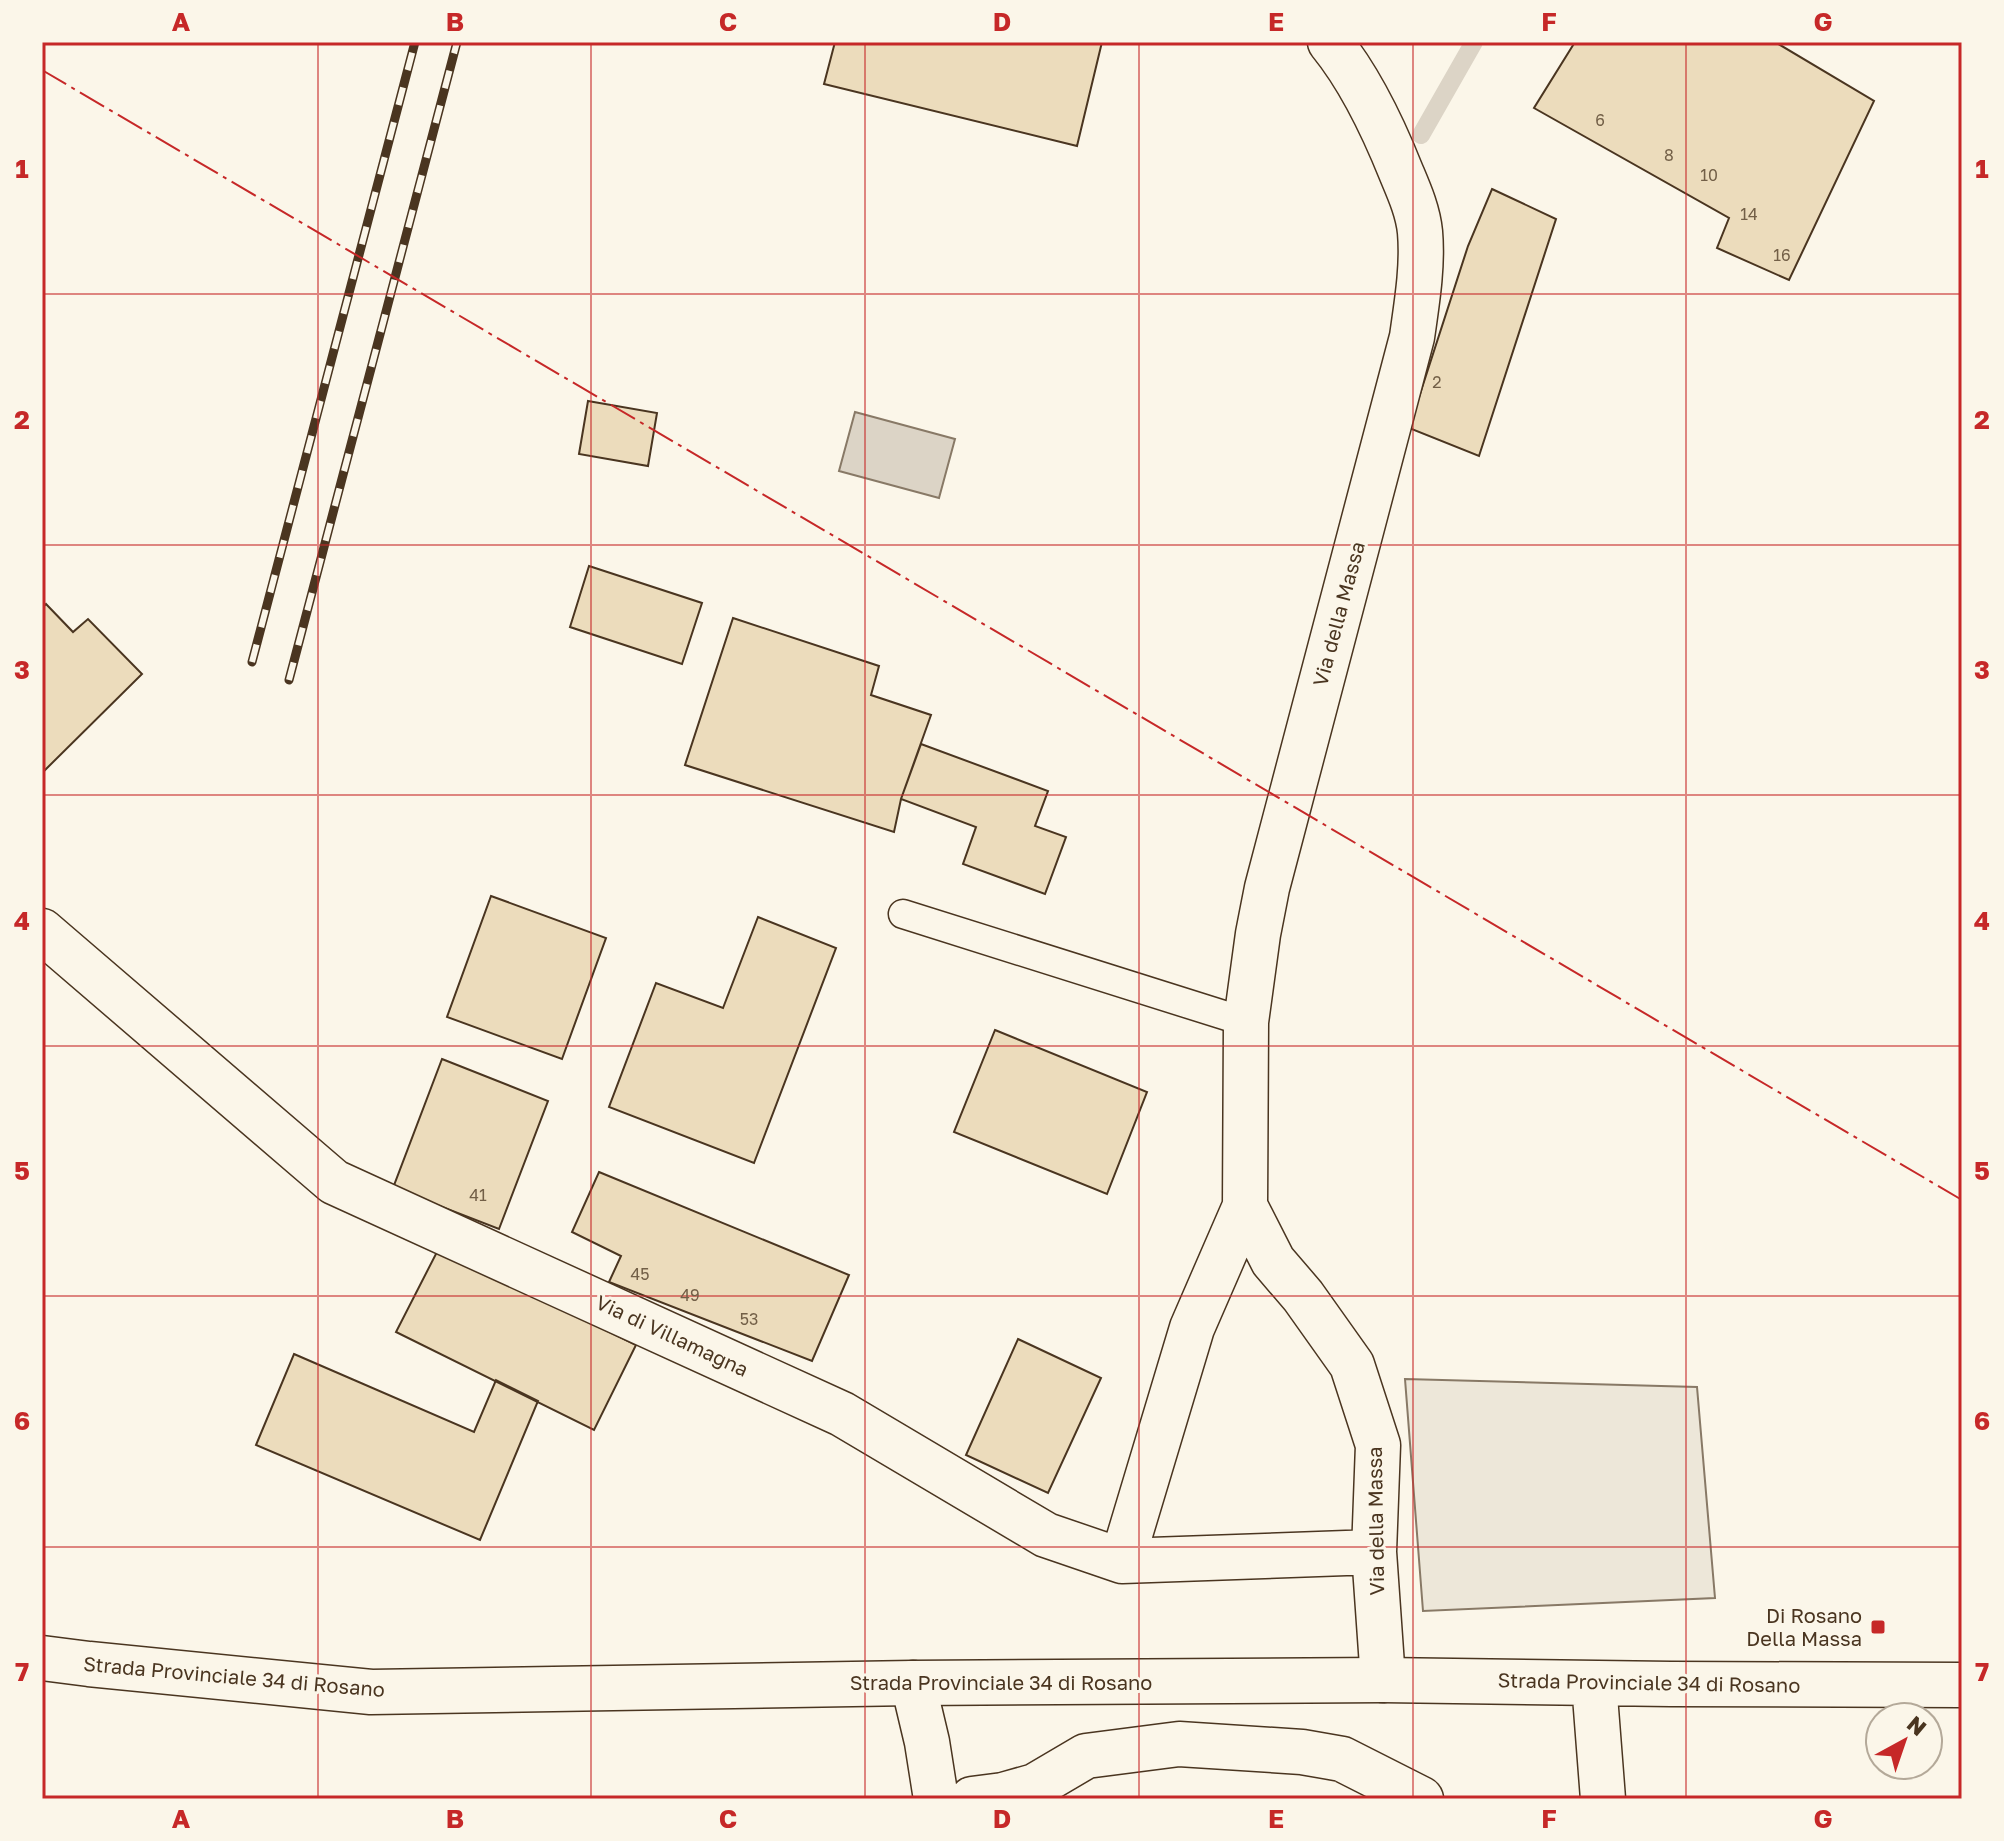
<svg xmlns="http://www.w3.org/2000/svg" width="2004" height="1841" font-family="'Golos Text',sans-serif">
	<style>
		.parking { fill: #ede7d9; stroke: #887966; stroke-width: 2 }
		.water { fill: #dcd4c6; stroke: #887966; stroke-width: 2 }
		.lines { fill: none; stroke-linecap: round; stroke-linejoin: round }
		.stream { stroke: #dcd4c6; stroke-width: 18 }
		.building { fill: #ecdcbc; stroke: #4a3520; stroke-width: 2 }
		.lane-casing { stroke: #4a3520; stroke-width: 31 }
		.street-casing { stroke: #4a3520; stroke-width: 47 }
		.secondary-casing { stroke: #4a3520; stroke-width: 47 }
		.lane { stroke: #fbf6e9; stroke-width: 28 }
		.street { stroke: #fbf6e9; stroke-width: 44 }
		.secondary { stroke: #fbf6e9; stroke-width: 44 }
		.rail-casing { stroke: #4a3520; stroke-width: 9 }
		.rail { stroke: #fbf6e9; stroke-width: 6; stroke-dasharray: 18; stroke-linecap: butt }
		.power { stroke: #c62828; stroke-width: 2; stroke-dasharray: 28 6 4 6; stroke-linecap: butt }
		.grid { fill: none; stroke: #c62828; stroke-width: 2; stroke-opacity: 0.55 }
		.poi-dot { fill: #c62828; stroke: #fbf6e9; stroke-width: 3 }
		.labels { text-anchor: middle; stroke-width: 6; stroke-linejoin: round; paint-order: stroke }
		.number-label { font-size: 16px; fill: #725f47 }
		.street-label { font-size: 20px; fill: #4a3520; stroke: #fbf6e9 }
		.poi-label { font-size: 20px; fill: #4a3520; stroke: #fbf6e9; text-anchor: end }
		.neatline { fill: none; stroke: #c62828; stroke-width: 3 }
		.grid-label { font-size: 26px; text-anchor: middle; font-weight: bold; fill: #c62828 }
	</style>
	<rect width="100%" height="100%" fill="#fbf6e9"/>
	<path class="parking" d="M 1405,1379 L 1697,1387 L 1715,1598 L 1423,1611 Z"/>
	<path class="water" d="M 855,412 L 955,439 L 939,498 L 839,471 Z"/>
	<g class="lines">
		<path class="stream" d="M 1421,135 L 1474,42"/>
	</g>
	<path class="building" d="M 835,42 L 1102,42 L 1077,146 L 824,84 Z
		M 1575,42 L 1775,42 L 1874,101 L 1789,280 L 1717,248 L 1729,218 L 1534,108 Z
		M 1492,189 L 1556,219 L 1479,456 L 1409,428 L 1468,246 Z
		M 588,401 L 657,413 L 648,466 L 579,454 Z
		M 589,566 L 702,603 L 682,664 L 570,627 Z
		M 46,604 L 73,632 L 88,619 L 142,674 L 42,773 L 42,608 Z
		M 733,618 L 879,666 L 871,695 L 931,715 L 901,799 L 894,832 L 685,765 Z
		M 921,744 L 1048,791 L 1035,826 L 1066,837 L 1045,894 L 963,864 L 976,827 L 901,799 Z
		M 491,896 L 606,938 L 562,1059 L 447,1017 Z
		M 758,917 L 836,948 L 754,1163 L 609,1107 L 656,983 L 723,1008 Z
		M 995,1030 L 1147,1092 L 1107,1194 L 954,1132 Z
		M 442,1059 L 548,1101 L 499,1229 L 393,1188 Z
		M 599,1172 L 849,1275 L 812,1361 L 609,1282 L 621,1256 L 572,1232 Z
		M 439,1248 L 636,1345 L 594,1430 L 396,1332 Z
		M 1018,1339 L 1101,1378 L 1048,1493 L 966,1455 Z
		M 294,1354 L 474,1432 L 496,1380 L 538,1401 L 480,1540 L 256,1445 Z"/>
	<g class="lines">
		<g class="lane-casing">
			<path id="lane" d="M 903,914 L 1246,1022"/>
		</g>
		<g class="street-casing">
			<path id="street" d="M 42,931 L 334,1182 L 842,1414 L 1046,1535 L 1122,1561 L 1374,1552
				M 1245,1206 L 1273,1261 L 1303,1296 L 1352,1365 L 1378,1445 L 1374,1552 L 1383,1680
				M 1122,1561 L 1192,1328 L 1245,1206 L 1246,1022 L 1258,934 L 1267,888 L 1412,337 C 1417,302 1423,266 1420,232 C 1418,211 1409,191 1401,172 C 1383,127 1361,80 1330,42
				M 913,1683 L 927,1742 L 936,1799
				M 972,1799 L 1003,1795 L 1035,1786 L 1086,1756 L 1179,1744 L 1302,1752 L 1342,1759 L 1421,1799"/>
		</g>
		<g class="secondary-casing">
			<path id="secondary" d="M 42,1658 L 89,1664 L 371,1692 L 913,1683 L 1383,1680 L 1671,1684 L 1962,1685
				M 1594,1683 L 1603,1799"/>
		</g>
		<use href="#lane" class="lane"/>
		<use href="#street" class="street"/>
		<use href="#secondary" class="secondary"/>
		<g class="rail-casing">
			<path id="rail" d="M 252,662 L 415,42
				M 289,680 L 457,42"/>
		</g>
		<use href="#rail" class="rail"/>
		<path class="power" d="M 42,70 L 1962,1200"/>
	</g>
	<path class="grid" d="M 318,42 L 318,1799M 591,42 L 591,1799M 865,42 L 865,1799M 1139,42 L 1139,1799M 1413,42 L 1413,1799M 1686,42 L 1686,1799M 42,294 L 1962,294M 42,545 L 1962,545M 42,795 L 1962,795M 42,1046 L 1962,1046M 42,1296 L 1962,1296M 42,1547 L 1962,1547"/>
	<rect class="poi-dot" x="1870" y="1619" width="16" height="16" rx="4"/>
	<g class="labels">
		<g class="number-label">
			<text x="1600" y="126">6</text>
			<text x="1669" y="161">8</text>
			<text x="1709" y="181">10</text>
			<text x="1749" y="220">14</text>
			<text x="1782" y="261">16</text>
			<text x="1437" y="388">2</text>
			<text x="478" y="1201">41</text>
			<text x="640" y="1280">45</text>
			<text x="690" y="1301">49</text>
			<text x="749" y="1325">53</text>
		</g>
		<g class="street-label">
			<text transform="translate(1339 614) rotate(-75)" y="7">Via della Massa</text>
			<text transform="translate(672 1336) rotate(25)" y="7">Via di Villamagna</text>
			<text transform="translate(1376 1521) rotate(-91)" y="7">Via della Massa</text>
			<text transform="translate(234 1677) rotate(5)" y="7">Strada Provinciale 34 di Rosano</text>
			<text x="1001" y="1690">Strada Provinciale 34 di Rosano</text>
			<text transform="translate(1649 1683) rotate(1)" y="7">Strada Provinciale 34 di Rosano</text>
		</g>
		<g class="poi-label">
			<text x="1862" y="1623">Di Rosano<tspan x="1862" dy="23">Della Massa</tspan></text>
		</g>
	</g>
	<rect width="2004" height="1841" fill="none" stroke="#fbf6e9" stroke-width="88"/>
	<g transform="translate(1904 1741) rotate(40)"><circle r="38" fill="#fbf6e9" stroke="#b4a999" stroke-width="2"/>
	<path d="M0-6L14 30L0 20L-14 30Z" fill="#c62828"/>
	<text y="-12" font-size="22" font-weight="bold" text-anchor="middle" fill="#4a3520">N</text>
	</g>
	<rect x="44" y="44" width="1916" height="1753" class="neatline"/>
	<g class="grid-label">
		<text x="181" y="31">A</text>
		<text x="455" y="31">B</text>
		<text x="728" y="31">C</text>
		<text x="1002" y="31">D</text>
		<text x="1276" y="31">E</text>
		<text x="1549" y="31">F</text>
		<text x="1823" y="31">G</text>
		<text x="22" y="178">1</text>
		<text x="1982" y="178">1</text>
		<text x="22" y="429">2</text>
		<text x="1982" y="429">2</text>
		<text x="22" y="679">3</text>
		<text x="1982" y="679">3</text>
		<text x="22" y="930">4</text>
		<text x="1982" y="930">4</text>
		<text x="22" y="1180">5</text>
		<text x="1982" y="1180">5</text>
		<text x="22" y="1430">6</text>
		<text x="1982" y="1430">6</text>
		<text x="22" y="1681">7</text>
		<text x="1982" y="1681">7</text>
		<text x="181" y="1828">A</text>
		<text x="455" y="1828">B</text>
		<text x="728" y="1828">C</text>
		<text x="1002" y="1828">D</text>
		<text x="1276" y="1828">E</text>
		<text x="1549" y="1828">F</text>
		<text x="1823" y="1828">G</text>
	</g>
</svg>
